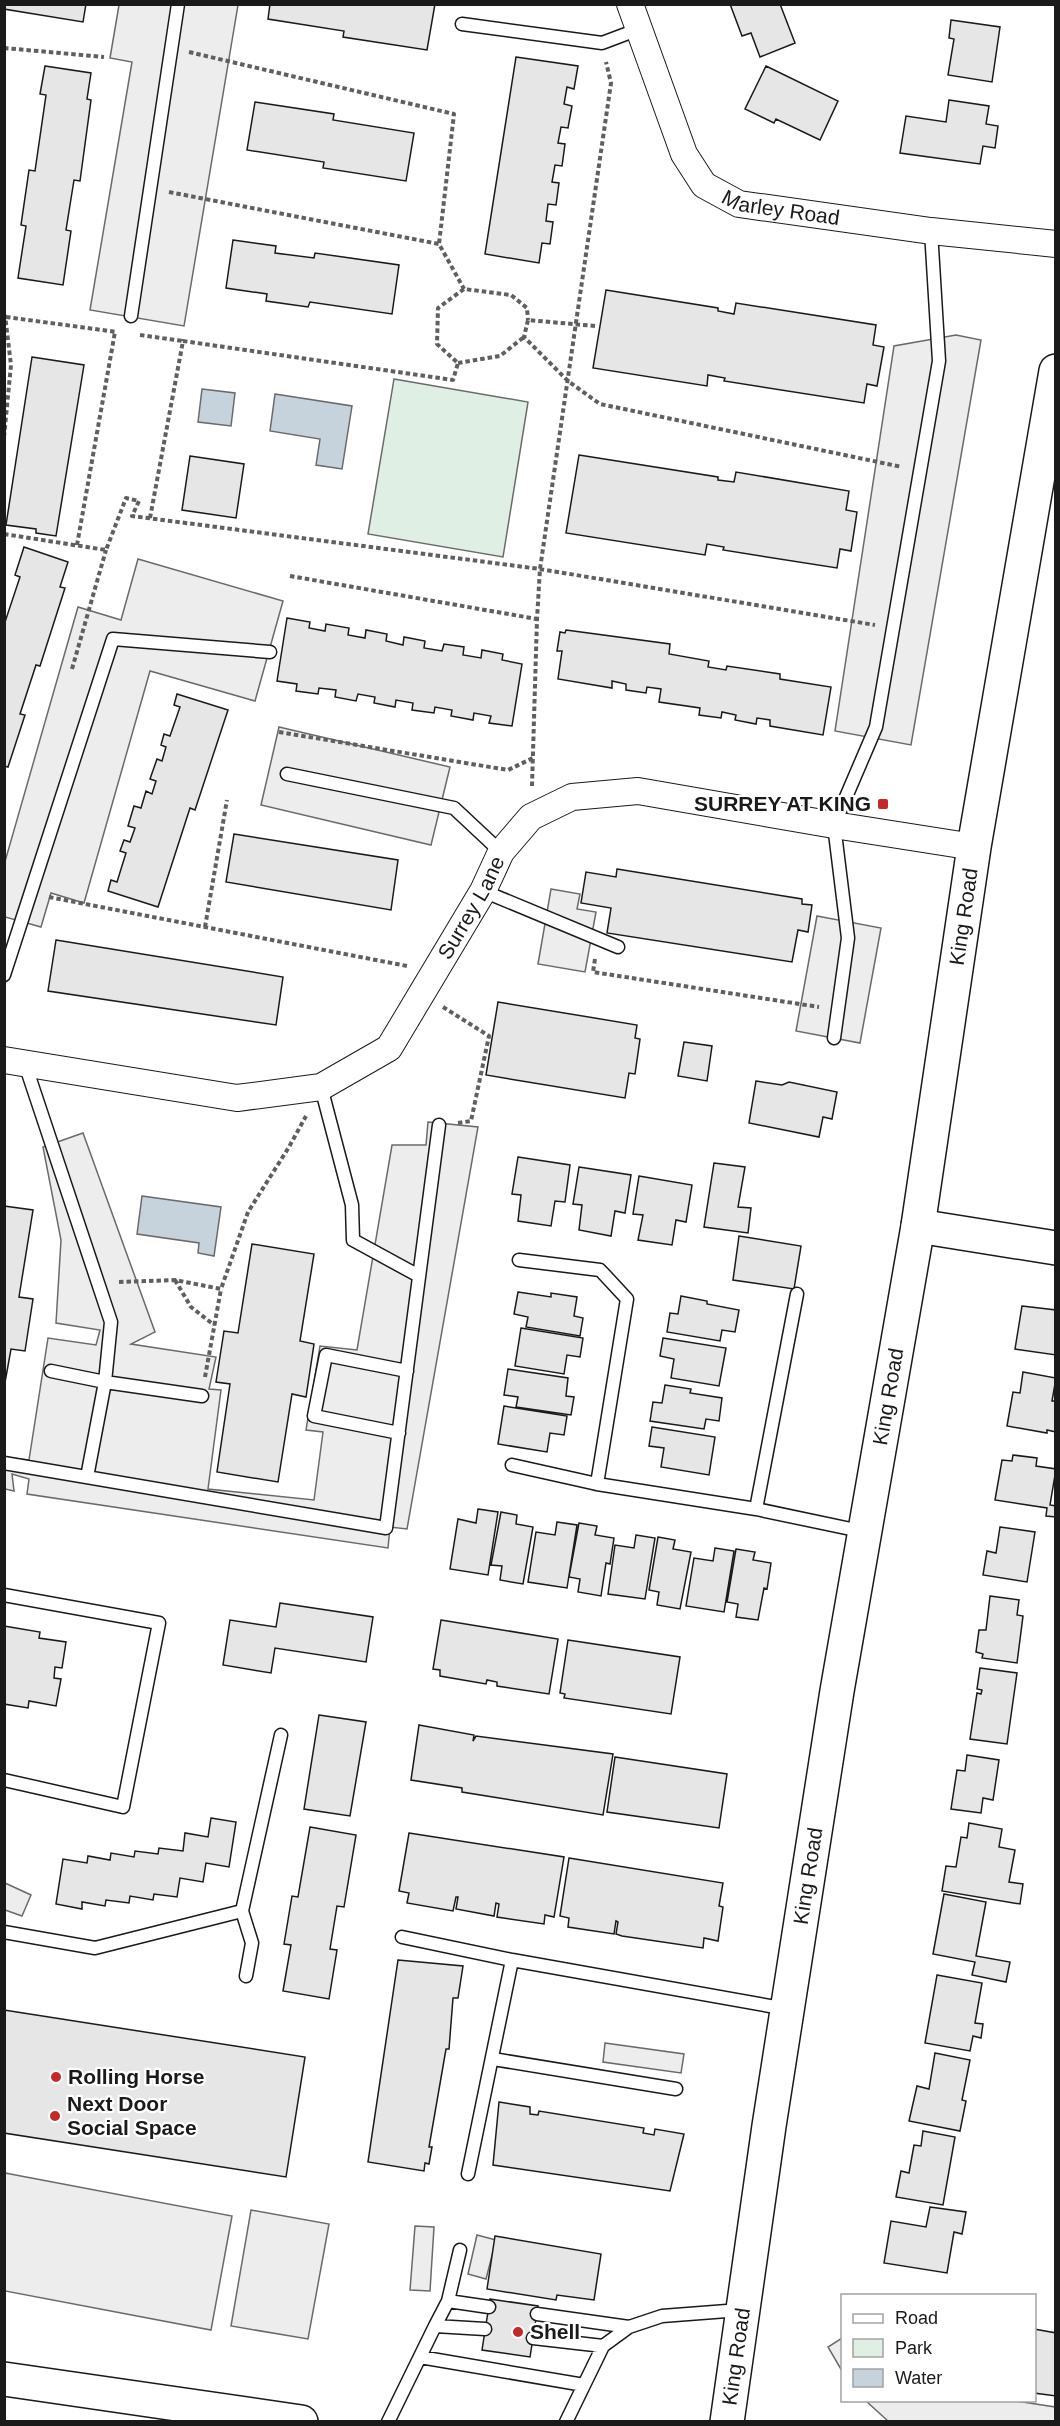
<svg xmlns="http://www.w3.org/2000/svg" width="1060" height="2426" font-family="Arial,sans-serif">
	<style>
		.green { fill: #e0efe3; stroke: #6a6a6a; stroke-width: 1.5 }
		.parking { fill: #ededed; stroke: #6a6a6a; stroke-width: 1.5 }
		.water { fill: #c6d2dc; stroke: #6a6a6a; stroke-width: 1.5 }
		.building { fill: #e6e6e6; stroke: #1a1a1a; stroke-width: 1.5 }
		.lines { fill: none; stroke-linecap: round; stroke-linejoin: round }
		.lane-casing { stroke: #1a1a1a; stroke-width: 15 }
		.street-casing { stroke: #1a1a1a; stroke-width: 28 }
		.secondary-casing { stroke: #1a1a1a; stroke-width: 36 }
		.primary-casing { stroke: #1a1a1a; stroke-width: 36 }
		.path { stroke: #5f5f5f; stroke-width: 4; stroke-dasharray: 4.5 3; stroke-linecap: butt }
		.lane { stroke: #fff; stroke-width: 12 }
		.street { stroke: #fff; stroke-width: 26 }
		.secondary { stroke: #fff; stroke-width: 33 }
		.primary { stroke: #fff; stroke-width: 33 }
		.poi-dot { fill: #c62828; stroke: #fff; stroke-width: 2 }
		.labels { text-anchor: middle; stroke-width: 4.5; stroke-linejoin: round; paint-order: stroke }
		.street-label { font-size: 21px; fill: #1a1a1a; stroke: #fff }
		.poi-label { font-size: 21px; font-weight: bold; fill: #1a1a1a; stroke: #fff; text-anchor: start }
	</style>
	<rect width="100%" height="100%" fill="#fff"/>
	<path class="green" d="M 394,379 L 528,402 L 503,557 L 368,534 Z"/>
	<path class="parking" d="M 119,5 L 238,5 L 184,326 L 90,310 L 132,62 L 110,58 Z
		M 956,335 L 981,340 L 911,745 L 835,731 L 894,346 Z
		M 138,559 L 283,601 L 255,701 L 150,671 L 84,903 L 51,893 L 41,927 L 5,917 L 4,865 L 78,607 L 121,620 Z
		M 279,727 L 450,767 L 431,845 L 261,805 Z
		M 551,889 L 580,894 L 577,909 L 596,912 L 585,972 L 538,964 Z
		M 817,916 L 881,928 L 860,1043 L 796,1031 Z
		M 428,1122 L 478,1127 L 407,1529 L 390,1527 L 388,1548 L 27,1494 L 29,1479 L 12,1474 L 14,1491 L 5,1489 L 4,1457 L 29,1460 L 48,1338 L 96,1345 L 100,1330 L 56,1323 L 61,1240 L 43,1147 L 83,1133 L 155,1332 L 131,1344 L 216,1357 L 209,1389 L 221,1390 L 208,1489 L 314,1500 L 323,1432 L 306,1430 L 320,1346 L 357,1350 L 392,1145 L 426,1145 Z
		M 5,1883 L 31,1895 L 22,1916 L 5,1910 Z
		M 605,2043 L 684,2054 L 681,2073 L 603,2062 Z
		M 5,2173 L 232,2216 L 211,2330 L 5,2291 Z
		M 251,2210 L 329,2224 L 308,2339 L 231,2326 Z
		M 415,2226 L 434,2227 L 430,2291 L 410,2290 Z
		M 477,2235 L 496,2240 L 486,2279 L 468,2274 Z
		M 842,2338 L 842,2371 L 828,2347 Z
		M 866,2401 L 1016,2401 L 1055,2407 L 1055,2421 L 888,2421 Z"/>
	<path class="water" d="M 202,389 L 235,393 L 231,426 L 198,422 Z
		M 275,394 L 352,406 L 342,469 L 316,465 L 320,439 L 270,431 Z
		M 142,1196 L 221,1207 L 214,1256 L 198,1253 L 199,1243 L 137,1234 Z"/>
	<path class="building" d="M 4,4 L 86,4 L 83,22 L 4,9 Z
		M 270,4 L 435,4 L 427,50 L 343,37 L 344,31 L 268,19 Z
		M 730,4 L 780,4 L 795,43 L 760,57 L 751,33 L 742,36 Z
		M 951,20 L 1000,27 L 992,82 L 948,75 L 954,39 L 949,38 Z
		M 516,57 L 578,66 L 574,89 L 567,87 L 564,104 L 572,106 L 568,128 L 561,127 L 558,143 L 565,144 L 562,166 L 555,165 L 552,182 L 559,183 L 556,205 L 548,204 L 546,221 L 553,222 L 550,244 L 542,243 L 539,263 L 485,254 Z
		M 45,66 L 91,73 L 87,99 L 91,100 L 80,181 L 74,180 L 66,230 L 71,231 L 63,285 L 18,278 L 26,226 L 21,225 L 29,170 L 35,171 L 46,95 L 40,94 Z
		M 766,66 L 838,101 L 820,140 L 776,119 L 774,123 L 745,109 Z
		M 949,100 L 989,106 L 986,124 L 998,126 L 995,148 L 983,146 L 980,164 L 900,153 L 906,116 L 946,122 Z
		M 255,102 L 334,114 L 333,120 L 414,133 L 406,181 L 323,168 L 324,162 L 247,150 Z
		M 233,240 L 276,246 L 275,253 L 314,258 L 315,253 L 399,265 L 392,314 L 310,302 L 308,307 L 266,301 L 267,294 L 226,288 Z
		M 606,290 L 718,308 L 718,311 L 734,314 L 736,303 L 876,325 L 873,345 L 884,347 L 877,386 L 867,384 L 864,403 L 724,381 L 725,378 L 708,375 L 707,386 L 593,368 Z
		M 32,357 L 84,365 L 56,536 L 36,533 L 36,529 L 6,525 Z
		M 579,455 L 718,477 L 718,480 L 734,482 L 736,472 L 849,491 L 846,510 L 857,512 L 851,551 L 840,549 L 837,568 L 723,550 L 724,547 L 707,544 L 705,555 L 566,533 Z
		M 190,456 L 244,464 L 236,518 L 182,510 Z
		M 24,547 L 68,562 L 60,587 L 65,588 L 40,666 L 36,665 L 20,714 L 25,715 L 8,767 L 4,766 L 4,625 L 20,577 L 15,575 Z
		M 287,618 L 310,622 L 309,628 L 325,631 L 326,624 L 349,628 L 348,635 L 365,638 L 366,630 L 387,634 L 386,641 L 403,645 L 404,637 L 425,641 L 424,648 L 442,651 L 444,644 L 464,647 L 463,655 L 481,658 L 482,650 L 503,654 L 502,660 L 522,664 L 512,726 L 489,723 L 491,716 L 474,713 L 473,720 L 451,716 L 452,710 L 435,707 L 434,713 L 412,710 L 413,703 L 396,700 L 395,707 L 374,703 L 375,697 L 358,694 L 356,701 L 335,697 L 336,690 L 319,688 L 318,694 L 296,691 L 297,684 L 277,681 Z
		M 566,630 L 670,644 L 669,654 L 709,661 L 708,667 L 726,670 L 727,666 L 780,674 L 780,679 L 831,687 L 823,735 L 770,726 L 770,720 L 757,718 L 756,724 L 735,720 L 736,715 L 722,712 L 721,718 L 699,715 L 700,708 L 659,702 L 661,689 L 647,687 L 646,693 L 626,690 L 626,684 L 612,681 L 612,688 L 558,679 L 562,651 L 557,651 L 560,632 L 565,633 Z
		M 177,694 L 228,710 L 195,810 L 190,808 L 158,907 L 108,891 L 111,880 L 117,882 L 126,853 L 120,851 L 124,840 L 130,842 L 135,828 L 128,826 L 134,806 L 141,808 L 146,791 L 152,794 L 156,781 L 150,779 L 157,759 L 162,761 L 166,747 L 161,745 L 164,734 L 170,736 L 180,707 L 174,705 Z
		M 234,834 L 398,860 L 391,910 L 226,882 Z
		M 617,869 L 802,899 L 802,904 L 812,905 L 808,932 L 798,930 L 792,962 L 607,933 L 611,908 L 581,903 L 586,872 L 616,877 Z
		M 56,940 L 283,977 L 276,1025 L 48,991 Z
		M 498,1002 L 637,1025 L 635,1038 L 640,1039 L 635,1074 L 629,1073 L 625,1098 L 486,1075 Z
		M 684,1042 L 712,1046 L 707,1081 L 678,1076 Z
		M 756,1081 L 782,1085 L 789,1082 L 837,1092 L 832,1119 L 823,1117 L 819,1137 L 749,1123 Z
		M 518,1157 L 570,1165 L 565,1202 L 555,1201 L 551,1226 L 518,1221 L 521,1195 L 512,1194 Z
		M 714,1163 L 745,1167 L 738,1207 L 751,1208 L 748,1233 L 704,1227 Z
		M 579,1167 L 631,1175 L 625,1213 L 615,1211 L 611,1236 L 579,1230 L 582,1205 L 573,1204 Z
		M 639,1176 L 692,1185 L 686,1222 L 676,1220 L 672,1245 L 638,1240 L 643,1215 L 633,1214 Z
		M 4,1206 L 33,1210 L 19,1297 L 33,1299 L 25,1351 L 11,1349 L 4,1388 Z
		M 739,1236 L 801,1246 L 794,1289 L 733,1280 Z
		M 252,1244 L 314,1254 L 300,1341 L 314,1344 L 306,1397 L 292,1394 L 278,1482 L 217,1472 L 230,1384 L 216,1382 L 224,1331 L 238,1333 Z
		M 518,1292 L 551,1297 L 551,1293 L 577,1297 L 574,1316 L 583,1318 L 580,1336 L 526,1327 L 528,1317 L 514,1314 Z
		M 681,1296 L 707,1301 L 707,1304 L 739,1310 L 735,1332 L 722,1330 L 720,1341 L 667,1332 L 670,1313 L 678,1314 Z
		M 1022,1306 L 1056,1310 L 1056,1355 L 1015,1349 Z
		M 521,1328 L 583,1338 L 580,1357 L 567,1355 L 564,1374 L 515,1366 Z
		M 663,1338 L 726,1348 L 719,1386 L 671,1378 L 674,1359 L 660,1356 Z
		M 508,1369 L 568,1378 L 566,1396 L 574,1397 L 571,1415 L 516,1407 L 518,1397 L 504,1395 Z
		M 1023,1372 L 1056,1378 L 1052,1401 L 1056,1401 L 1056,1432 L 1047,1430 L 1047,1433 L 1007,1426 L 1013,1392 L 1020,1393 Z
		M 665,1385 L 691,1389 L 690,1393 L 722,1398 L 719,1421 L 706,1419 L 704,1429 L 650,1421 L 653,1402 L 662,1403 Z
		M 504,1406 L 567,1416 L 564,1435 L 550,1433 L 547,1452 L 498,1444 Z
		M 652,1427 L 715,1437 L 709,1475 L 661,1467 L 664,1448 L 649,1446 Z
		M 1013,1455 L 1037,1458 L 1036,1466 L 1056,1469 L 1050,1505 L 1056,1506 L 1056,1517 L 1046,1516 L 1047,1508 L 995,1500 L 1002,1460 L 1012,1461 Z
		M 478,1509 L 498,1512 L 488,1575 L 450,1569 L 458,1519 L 476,1523 Z
		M 501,1512 L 517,1515 L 516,1524 L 533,1527 L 523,1584 L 500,1580 L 502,1566 L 491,1565 Z
		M 557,1522 L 577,1525 L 567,1588 L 528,1582 L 536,1532 L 555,1535 Z
		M 579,1523 L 597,1526 L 595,1535 L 614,1538 L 610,1564 L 606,1563 L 601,1596 L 578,1592 L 580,1579 L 569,1577 Z
		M 1000,1527 L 1035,1532 L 1027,1582 L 983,1575 L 987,1551 L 996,1553 Z
		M 636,1535 L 655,1538 L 645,1599 L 608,1594 L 615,1545 L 634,1548 Z
		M 658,1537 L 675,1540 L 673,1549 L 691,1552 L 680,1609 L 657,1605 L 659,1592 L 649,1590 Z
		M 715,1548 L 734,1551 L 724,1612 L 686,1606 L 694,1558 L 713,1561 Z
		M 736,1549 L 755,1552 L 753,1560 L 771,1563 L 767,1589 L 764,1588 L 758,1620 L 736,1617 L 738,1604 L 727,1602 Z
		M 990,1596 L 1019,1600 L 1017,1615 L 1023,1616 L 1017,1663 L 982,1658 L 983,1654 L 976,1652 L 979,1630 L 986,1630 Z
		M 280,1603 L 373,1617 L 366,1662 L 275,1648 L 271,1673 L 223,1665 L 230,1620 L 276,1627 Z
		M 441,1620 L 558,1639 L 549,1694 L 497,1686 L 497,1682 L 487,1680 L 486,1684 L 440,1676 L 440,1670 L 433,1669 Z
		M 4,1626 L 40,1632 L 39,1638 L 66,1642 L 62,1668 L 55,1667 L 54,1678 L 61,1679 L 56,1706 L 29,1701 L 28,1708 L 4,1704 Z
		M 568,1640 L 680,1657 L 671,1714 L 564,1698 L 565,1694 L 560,1693 Z
		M 980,1668 L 1017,1673 L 1007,1744 L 970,1739 L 977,1693 L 981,1694 L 982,1690 L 977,1689 Z
		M 319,1715 L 366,1722 L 350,1816 L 304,1809 Z
		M 419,1725 L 474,1735 L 473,1741 L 476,1736 L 613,1754 L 603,1815 L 462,1792 L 462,1788 L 411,1780 Z
		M 967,1755 L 999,1760 L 993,1800 L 983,1798 L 981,1813 L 951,1809 L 957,1770 L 965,1771 Z
		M 615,1757 L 727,1774 L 719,1828 L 607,1812 Z
		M 211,1818 L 236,1822 L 229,1867 L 206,1863 L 203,1882 L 180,1878 L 177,1897 L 154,1894 L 153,1900 L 130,1896 L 129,1903 L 106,1900 L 105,1906 L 82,1902 L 82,1909 L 56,1904 L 63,1859 L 87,1863 L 88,1856 L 110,1860 L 111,1853 L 134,1857 L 135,1851 L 158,1854 L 159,1848 L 183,1851 L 185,1833 L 208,1837 Z
		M 969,1823 L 1002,1829 L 999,1847 L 1015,1850 L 1009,1882 L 1023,1884 L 1020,1904 L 942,1891 L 946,1866 L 956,1867 L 961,1837 L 967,1838 Z
		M 310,1827 L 356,1835 L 344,1907 L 337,1906 L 330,1949 L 337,1950 L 329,1999 L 283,1991 L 291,1945 L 284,1944 L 292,1896 L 298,1897 Z
		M 409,1833 L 564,1857 L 554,1917 L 545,1915 L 544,1924 L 497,1917 L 499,1904 L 496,1903 L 494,1916 L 456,1909 L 458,1897 L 456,1897 L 453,1911 L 407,1903 L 409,1893 L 399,1891 Z
		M 569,1858 L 723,1883 L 719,1906 L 723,1907 L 718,1941 L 704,1938 L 703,1948 L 622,1936 L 616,1934 L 618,1922 L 616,1921 L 614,1934 L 568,1927 L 569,1918 L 560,1916 Z
		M 944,1894 L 986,1902 L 976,1956 L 1010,1962 L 1006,1982 L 972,1975 L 975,1962 L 933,1954 Z
		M 398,1960 L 463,1966 L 458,1998 L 453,1998 L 449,2049 L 446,2049 L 429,2147 L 432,2147 L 429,2164 L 425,2163 L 424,2171 L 368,2162 Z
		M 937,1975 L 982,1983 L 975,2023 L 983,2024 L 981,2038 L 973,2036 L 970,2051 L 925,2043 Z
		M 4,2010 L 305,2057 L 286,2177 L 4,2133 Z
		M 935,2053 L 970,2060 L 962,2100 L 966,2101 L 960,2131 L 909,2121 L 917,2086 L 929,2089 Z
		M 499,2102 L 530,2107 L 530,2114 L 538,2115 L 539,2111 L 644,2128 L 643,2133 L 654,2135 L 655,2129 L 684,2134 L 670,2191 L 493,2165 Z
		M 923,2131 L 955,2137 L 943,2205 L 896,2197 L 901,2171 L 909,2173 L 914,2145 L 921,2146 Z
		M 930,2207 L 966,2212 L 962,2234 L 954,2232 L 947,2273 L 884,2263 L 891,2221 L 926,2227 Z
		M 495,2236 L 601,2254 L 594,2300 L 557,2295 L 556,2300 L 487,2289 Z
		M 490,2299 L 538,2306 L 530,2357 L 482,2350 Z
		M 1034,2329 L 1056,2333 L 1056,2396 L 1034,2393 Z"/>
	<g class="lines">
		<g class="lane-casing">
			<path id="lane" d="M 462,24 L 602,43 L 639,29
				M 131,316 L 178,4
				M 287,774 L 454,808 L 501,852
				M 483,891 L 618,947
				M 4,975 L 113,639 L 270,652
				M 834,1038 L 848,938 L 834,825 L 876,727 L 939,361 L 931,231
				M 25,1064 L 111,1322 L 105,1382 L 87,1477
				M 321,1087 L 352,1205 L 353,1240 L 419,1276
				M 519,1260 L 600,1270 L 627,1299 L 597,1484
				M 51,1371 L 105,1382 L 202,1396
				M 399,1433 L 314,1416 L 326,1355 L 407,1371
				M 4,1463 L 386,1528 L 439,1125
				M 512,1465 L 597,1484 L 756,1509 L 865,1532
				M 756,1509 L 797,1294
				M 4,1595 L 159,1623 L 123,1807 L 4,1780
				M 242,1911 L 252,1943 L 246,1976
				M 4,1932 L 95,1948 L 242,1911 L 281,1735
				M 402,1937 L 512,1960 L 787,2009
				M 493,2059 L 676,2089
				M 468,2174 L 512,1960
				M 448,2301 L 460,2250
				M 537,2314 L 629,2327
				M 435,2326 L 448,2301 L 489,2307
				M 533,2338 L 603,2346 L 566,2422
				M 603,2346 L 629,2327 L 662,2316 L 740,2310
				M 420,2357 L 584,2385
				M 388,2422 L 435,2326 L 485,2329"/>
		</g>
		<g class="street-casing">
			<g id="street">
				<path id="s1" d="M 630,4 L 684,154 L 704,185 L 739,204 L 931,231 L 1056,244"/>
				<path id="s2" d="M 4,1060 L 237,1098 L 321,1087 L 389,1048 L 483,891 L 501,852 L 531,817 L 572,797 L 638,791 L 834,825 L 974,847"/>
			</g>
		</g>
		<g class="secondary-casing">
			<path id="secondary" d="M 918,1226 L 1056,1248
				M 4,2379 L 301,2422"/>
		</g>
		<g class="primary-casing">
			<g id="primary">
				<path id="s3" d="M 727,2422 L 769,2126 L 837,1691 L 918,1226 L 974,847 L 1056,371"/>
			</g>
		</g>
		<path class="path" d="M 4,48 L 104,57
			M 189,52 L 454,114 L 439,244
			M 169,192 L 439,244 L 464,289
			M 6,317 L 117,332
			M 595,326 L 528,320 L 524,337 L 568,381 L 600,404 L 902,467
			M 140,335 L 183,341
			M 458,363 L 500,356 L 524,337
			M 4,437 L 11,365 L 5,315
			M 150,518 L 183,341 L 453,380 L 458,363 L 437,344 L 438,308 L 464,289 L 511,295 L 527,308 L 528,320
			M 4,534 L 106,550 L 126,498 L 139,501 L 132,516 L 540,569 L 875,625
			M 77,545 L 115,332
			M 290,576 L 537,619
			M 72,669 L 106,550
			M 279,732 L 508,770 L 533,758
			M 532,786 L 537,619 L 540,569 L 611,83 L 606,62
			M 49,897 L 407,966
			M 205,927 L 227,800
			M 595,959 L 593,972 L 819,1007
			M 443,1007 L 489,1036 L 471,1121 L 458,1123
			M 175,1280 L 191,1307 L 214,1325
			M 119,1282 L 175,1280 L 221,1289 L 248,1212 L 289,1147 L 306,1116
			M 205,1377 L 221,1289"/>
		<use href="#lane" class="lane"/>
		<use href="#street" class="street"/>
		<use href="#secondary" class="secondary"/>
		<use href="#primary" class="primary"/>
	</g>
	<g class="poi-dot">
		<rect x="877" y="798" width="12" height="12" rx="3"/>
		<circle cx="56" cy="2077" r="6"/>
		<circle cx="55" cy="2116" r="6"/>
		<circle cx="518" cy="2332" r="6"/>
	</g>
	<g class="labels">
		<g class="street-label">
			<text dy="7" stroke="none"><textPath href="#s1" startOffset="278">Marley Road</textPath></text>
			<text dy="7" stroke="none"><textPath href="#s2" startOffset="562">Surrey Lane</textPath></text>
			<text dy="7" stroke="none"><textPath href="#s3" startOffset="1524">King Road</textPath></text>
			<text dy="7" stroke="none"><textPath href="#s3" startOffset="1038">King Road</textPath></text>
			<text dy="7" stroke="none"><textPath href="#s3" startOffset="552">King Road</textPath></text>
			<text dy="7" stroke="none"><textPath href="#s3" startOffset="66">King Road</textPath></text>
		</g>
		<g class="poi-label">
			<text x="871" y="811" text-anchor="end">SURREY AT KING</text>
			<text x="68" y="2084">Rolling Horse</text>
			<text x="67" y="2111">Next Door<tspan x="67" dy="24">Social Space</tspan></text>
			<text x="530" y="2339">Shell</text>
		</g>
	</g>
	<rect width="1060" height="2426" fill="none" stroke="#1a1a1a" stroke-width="12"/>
	<rect x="841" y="2294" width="195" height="108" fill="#ffffff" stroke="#a3a3a3" stroke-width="1.5"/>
	<rect x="853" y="2314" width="30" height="9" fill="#ffffff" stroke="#a3a3a3" stroke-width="1.5"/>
	<text x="895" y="2324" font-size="18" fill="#1a1a1a">Road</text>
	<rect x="853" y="2339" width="30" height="18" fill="#e0efe3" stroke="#a3a3a3" stroke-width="1.5"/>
	<text x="895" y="2354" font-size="18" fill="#1a1a1a">Park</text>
	<rect x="853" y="2369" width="30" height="18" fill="#c6d2dc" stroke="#a3a3a3" stroke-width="1.5"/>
	<text x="895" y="2384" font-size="18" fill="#1a1a1a">Water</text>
</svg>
